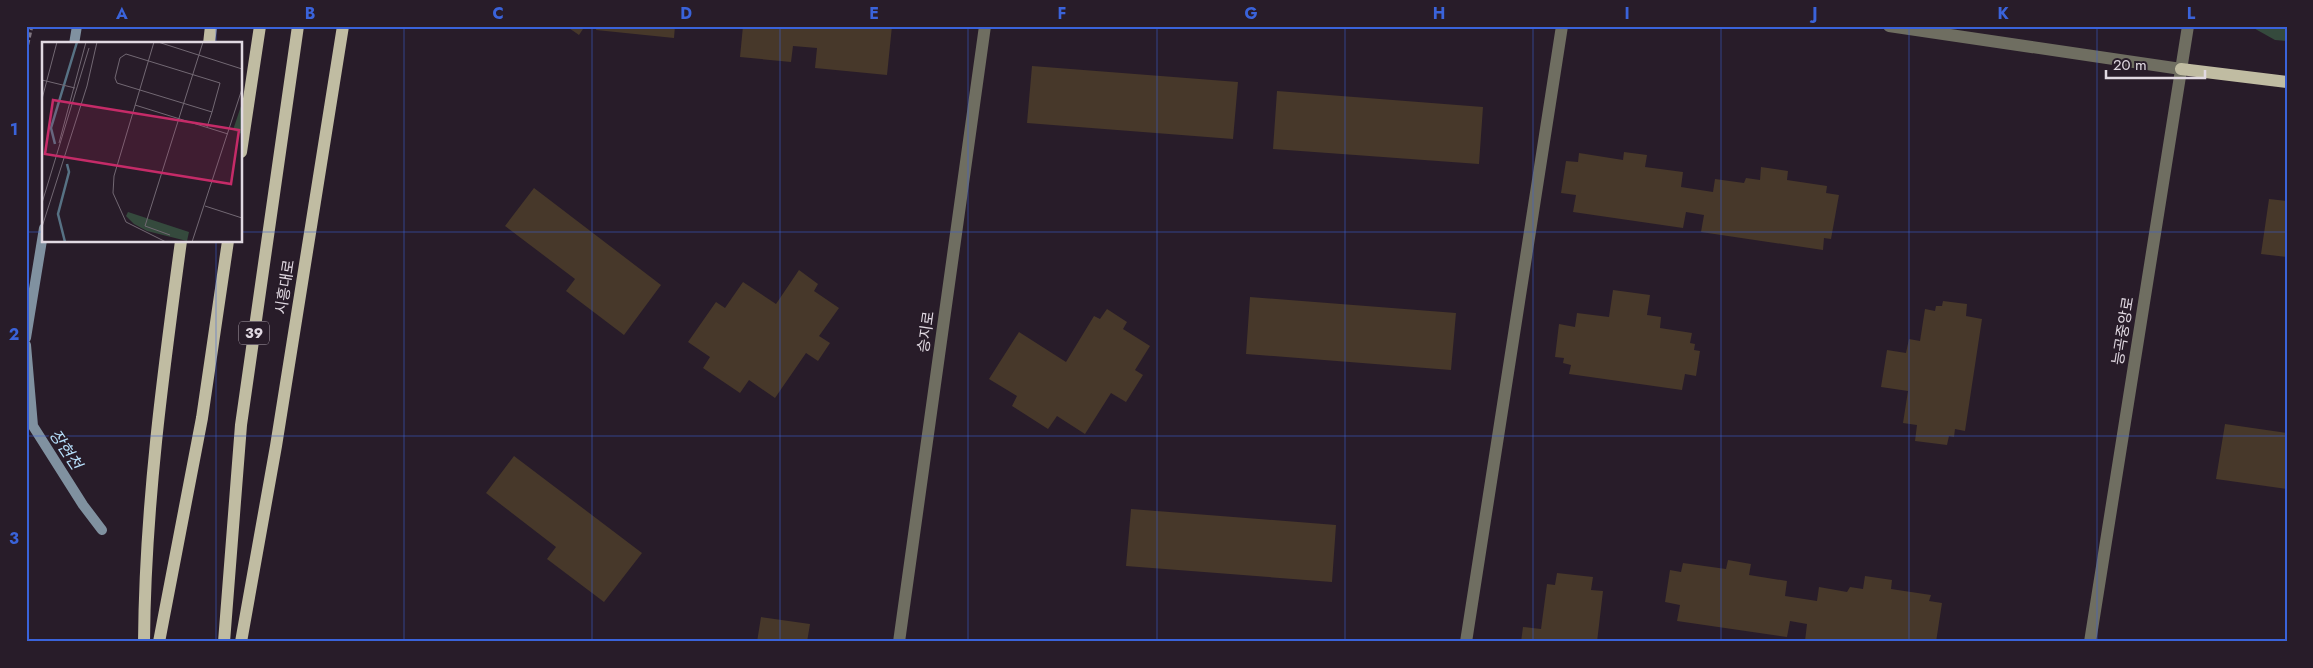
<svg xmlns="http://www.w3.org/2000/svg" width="2313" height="668" font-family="Jost,'Noto Sans KR',sans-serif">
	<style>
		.green { fill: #354a3d }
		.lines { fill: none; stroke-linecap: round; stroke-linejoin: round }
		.stream { stroke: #8091a0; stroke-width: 10 }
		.building { fill: #47382a }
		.path { stroke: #7e747f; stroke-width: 3; stroke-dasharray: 5 2.5; stroke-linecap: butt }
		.minor { stroke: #6f6e61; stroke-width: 12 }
		.major { stroke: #c0bca2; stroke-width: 12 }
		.grid { fill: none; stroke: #3a63da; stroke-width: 1; stroke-opacity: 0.55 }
		.labels { text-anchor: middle; stroke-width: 4; stroke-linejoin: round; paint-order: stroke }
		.shield { fill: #281c29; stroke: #aaa0aa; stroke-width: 1 }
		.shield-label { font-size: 14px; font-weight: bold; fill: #e1d9e2 }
		.street-label { font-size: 15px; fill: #e1d9e2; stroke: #281c29 }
		.water-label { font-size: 16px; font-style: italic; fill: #b7e0fc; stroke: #281c29 }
		.inset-river { fill: none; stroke: #577284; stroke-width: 2.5 }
		.inset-road { fill: none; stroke: #726873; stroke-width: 1 }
		.view { fill: #c52b68; fill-opacity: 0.15; stroke: #c52b68; stroke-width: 2.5 }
		.inset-edge { fill: none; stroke: #e1d9e2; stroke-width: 2.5 }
		.neatline { fill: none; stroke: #3a63da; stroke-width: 2 }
		.grid-label { font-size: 16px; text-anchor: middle; font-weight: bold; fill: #3a63da }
	</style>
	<rect width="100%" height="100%" fill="#281c29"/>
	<path class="green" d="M 2250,26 L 2287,26 L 2287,41 L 2275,40 Z"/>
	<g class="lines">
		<path class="stream" d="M 74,44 L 77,26
			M 26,338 L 44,228
			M 26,345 L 33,426 L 83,505 L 102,530"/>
	</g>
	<path class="building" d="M 566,26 L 585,26 L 579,35 Z
		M 597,26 L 675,26 L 674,38 L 596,30 Z
		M 743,26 L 892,26 L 887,75 L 815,68 L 817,48 L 793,46 L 791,62 L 740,57 Z
		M 1032,66 L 1238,82 L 1233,139 L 1027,123 Z
		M 1277,91 L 1483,107 L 1479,164 L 1273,149 Z
		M 1624,152 L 1647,155 L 1645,167 L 1683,172 L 1681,187 L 1713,192 L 1715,179 L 1744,183 L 1746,178 L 1760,180 L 1761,167 L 1788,171 L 1787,180 L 1827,186 L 1826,193 L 1839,195 L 1831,239 L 1824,238 L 1823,250 L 1701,232 L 1704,215 L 1686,212 L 1683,228 L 1573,212 L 1576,195 L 1561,193 L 1566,161 L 1578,162 L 1579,153 L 1623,160 Z
		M 534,188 L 661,285 L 624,335 L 566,291 L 575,279 L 505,226 Z
		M 2269,199 L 2287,201 L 2287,257 L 2261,254 Z
		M 799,270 L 818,284 L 814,291 L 839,308 L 819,336 L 830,343 L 818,361 L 806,353 L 775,398 L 749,380 L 740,393 L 703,368 L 710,357 L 688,342 L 716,302 L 725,308 L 743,282 L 776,304 Z
		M 1613,290 L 1650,295 L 1647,315 L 1661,317 L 1660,328 L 1692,333 L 1690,343 L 1695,344 L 1694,350 L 1700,351 L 1696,376 L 1685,374 L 1682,390 L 1569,374 L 1571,365 L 1563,363 L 1564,358 L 1555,357 L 1559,324 L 1575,327 L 1577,313 L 1609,317 Z
		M 1250,297 L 1456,313 L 1451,370 L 1246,354 Z
		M 1943,301 L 1967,304 L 1966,316 L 1982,319 L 1965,431 L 1955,429 L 1954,437 L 1949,436 L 1947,445 L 1915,441 L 1917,425 L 1903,423 L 1908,391 L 1881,387 L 1887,350 L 1906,353 L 1909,339 L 1920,341 L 1925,309 L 1935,311 L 1936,306 L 1942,306 Z
		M 1107,309 L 1127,322 L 1123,329 L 1150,346 L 1135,370 L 1143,375 L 1126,402 L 1111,393 L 1085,434 L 1057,416 L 1048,429 L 1012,406 L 1017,396 L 989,379 L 1019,332 L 1066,362 L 1094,316 L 1100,319 Z
		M 2225,424 L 2287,433 L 2287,489 L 2216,479 Z
		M 514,456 L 642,553 L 604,602 L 547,559 L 556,547 L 486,493 Z
		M 1131,509 L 1336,525 L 1332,582 L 1126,566 Z
		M 1728,560 L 1751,564 L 1749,575 L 1787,581 L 1785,596 L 1817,601 L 1819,587 L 1847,592 L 1850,587 L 1863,589 L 1865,576 L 1892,580 L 1891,589 L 1931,595 L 1929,601 L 1942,603 L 1936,642 L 1810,642 L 1805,641 L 1807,624 L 1790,621 L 1787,637 L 1677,621 L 1680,605 L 1665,602 L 1670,570 L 1681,572 L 1683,563 L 1726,569 Z
		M 1557,573 L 1593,577 L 1591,590 L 1603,591 L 1597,642 L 1521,642 L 1523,627 L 1541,629 L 1547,584 L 1555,585 Z
		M 761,617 L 810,624 L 807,642 L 757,642 Z"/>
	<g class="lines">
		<path class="path" d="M 26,52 L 32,26"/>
		<path class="minor" d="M 1889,26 L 2181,69
			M 899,642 L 985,26
			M 1466,642 L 1562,26
			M 2090,642 L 2188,26"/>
		<path class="major" d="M 209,44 L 211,26
			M 2181,69 L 2287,82
			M 241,152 L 260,26
			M 144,642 C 145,507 163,374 181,241
			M 159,642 L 202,418 L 228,241
			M 224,642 L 241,425 L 298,26
			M 241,642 L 276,446 L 343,26"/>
	</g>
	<path class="grid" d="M 216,26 L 216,44M 404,26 L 404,642M 592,26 L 592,642M 780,26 L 780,642M 968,26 L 968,642M 1157,26 L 1157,642M 1345,26 L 1345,642M 1533,26 L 1533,642M 1721,26 L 1721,642M 1909,26 L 1909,642M 2097,26 L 2097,642M 26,232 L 44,232M 241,232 L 2287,232M 216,241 L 216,642M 26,436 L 2287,436"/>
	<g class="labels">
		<rect class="shield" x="239" y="321.5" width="30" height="23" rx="4"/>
		<g class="shield-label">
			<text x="254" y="338">39</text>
		</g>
		<g class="street-label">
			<text transform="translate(285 287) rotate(-81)" y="5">시흥대로</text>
			<text transform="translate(2123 331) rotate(-81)" y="5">능곡중앙로</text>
			<text transform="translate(926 332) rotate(-82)" y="5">승지로</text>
		</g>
		<g class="water-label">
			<text transform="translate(66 449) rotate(56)" y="6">장현천</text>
		</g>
	</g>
	<g transform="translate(42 42)">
		<rect width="200" height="200" fill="#281c29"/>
		<path d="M 200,61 L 200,92 L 191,88 ZM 86,170 L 147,190 L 145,199 L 105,189 L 92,182 L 84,174 Z" fill="#354a3d"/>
		<path class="inset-river" d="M 13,102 L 9,86 L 35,0M 23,200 L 16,172 L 27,130 L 25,122"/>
		<path class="inset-road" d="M 112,0 L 72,134 L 71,151 L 84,180 L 124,200M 116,0 L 200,27M 0,38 L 33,46M 0,57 L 15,0M 93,63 L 186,92M 165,85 L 170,70 L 178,41 L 84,12 L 78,16 L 73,36 L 75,41 L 170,70M 17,101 L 44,0M 0,161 L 47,6M 163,164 L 200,176M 0,185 L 45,44 L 55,0M 128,193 L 103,184 L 161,0M 150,200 L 200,47"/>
		<path class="view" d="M 11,58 L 197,88 L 189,142 L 3,112 Z"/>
		<rect width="200" height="200" class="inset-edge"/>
	</g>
	<rect width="2313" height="668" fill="none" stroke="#281c29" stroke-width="55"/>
	<path d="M2106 70v8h99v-8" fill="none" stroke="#e1d9e2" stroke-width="2.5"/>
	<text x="2113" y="70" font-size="15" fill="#e1d9e2" stroke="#281c29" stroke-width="4" paint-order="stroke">20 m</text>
	<rect x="28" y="28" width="2258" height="612" class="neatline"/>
	<g class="grid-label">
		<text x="122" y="19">A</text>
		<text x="310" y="19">B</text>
		<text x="498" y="19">C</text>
		<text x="686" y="19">D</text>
		<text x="874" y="19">E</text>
		<text x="1062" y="19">F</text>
		<text x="1251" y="19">G</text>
		<text x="1439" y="19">H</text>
		<text x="1627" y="19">I</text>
		<text x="1815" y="19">J</text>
		<text x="2003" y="19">K</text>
		<text x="2191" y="19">L</text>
		<text x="14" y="135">1</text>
		<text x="14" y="340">2</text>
		<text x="14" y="544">3</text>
	</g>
</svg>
